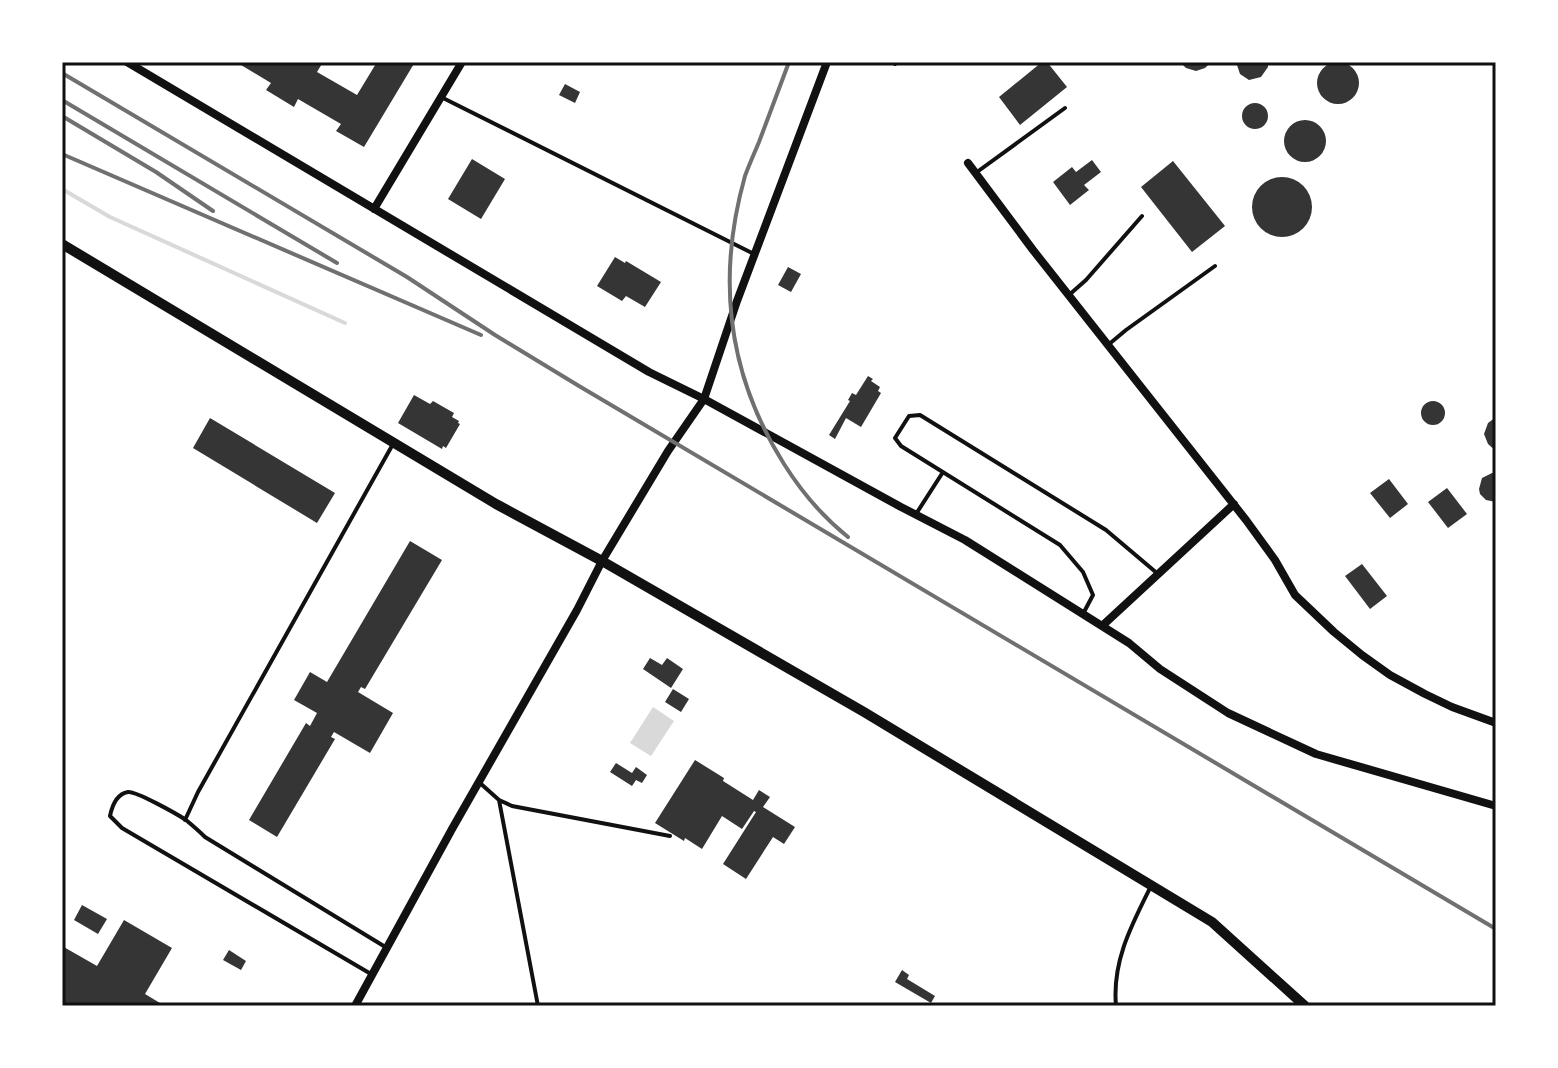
<svg xmlns="http://www.w3.org/2000/svg" width="1558" height="1068" font-family="'Asap Condensed',sans-serif">
	<style>
		.water { fill: #d9d9d9 }
		.lines { fill: none; stroke-linecap: round; stroke-linejoin: round }
		.stream { stroke: #d9d9d9; stroke-width: 4 }
		.building { fill: #353535 }
		.service { stroke: #111; stroke-width: 4 }
		.minor { stroke: #111; stroke-width: 8 }
		.tertiary { stroke: #111; stroke-width: 10 }
		.rail { stroke: #707070; stroke-width: 4 }
		.neatline { fill: none; stroke: #111; stroke-width: 3 }
	</style>
	<rect width="100%" height="100%" fill="#fff"/>
	<path class="water" d="M 653,707 L 674,721 L 651,756 L 630,743 Z"/>
	<g class="lines">
		<path class="stream" d="M 62,189 L 110,217 L 345,323"/>
	</g>
	<path class="building" d="M1317 83a21 21 0 1 1 42 0a21 21 0 1 1-42 0Z
		M 236,62 L 323,62 L 317,72 L 357,95 L 377,62 L 415,62 L 364,147 L 336,131 L 341,124 L 298,99 L 294,107 L 266,90 L 271,83 Z
		M 1042,62 L 1047,62 L 1067,87 L 1020,125 L 999,97 Z
		M 1180,62 L 1211,62 L 1205,68 L 1196,71 L 1186,68 Z
		M 1236,62 L 1268,62 L 1268,67 L 1261,77 L 1249,80 L 1240,74 Z
		M 565,84 L 580,92 L 575,103 L 559,95 Z
		M1242 116a13 13 0 1 1 26 0a13 13 0 1 1-26 0Z
		M1284 141a21 21 0 1 1 42 0a21 21 0 1 1-42 0Z
		M 472,159 L 505,179 L 481,219 L 448,199 Z
		M 1092,160 L 1101,172 L 1084,185 L 1089,190 L 1070,205 L 1053,182 L 1072,167 L 1076,172 Z
		M 1173,161 L 1225,226 L 1192,252 L 1141,187 Z
		M1252 207a30 30 0 1 1 60 0a30 30 0 1 1-60 0Z
		M 615,257 L 625,263 L 626,261 L 661,282 L 645,307 L 626,296 L 622,301 L 597,286 Z
		M 788,267 L 801,274 L 791,292 L 778,285 Z
		M 868,376 L 873,379 L 871,381 L 880,387 L 878,391 L 881,393 L 861,427 L 846,418 L 835,439 L 829,435 L 850,401 L 848,400 L 852,393 L 856,395 Z
		M 414,395 L 430,404 L 433,401 L 454,413 L 452,417 L 459,421 L 458,423 L 460,424 L 446,448 L 443,446 L 442,449 L 398,423 Z
		M1421 413a12 12 0 1 1 24 0a12 12 0 1 1-24 0Z
		M 1496,417 L 1496,451 L 1488,444 L 1484,434 L 1488,423 Z
		M 210,418 L 335,493 L 317,523 L 193,448 Z
		M 1492,473 L 1496,473 L 1496,502 L 1486,500 L 1480,494 L 1479,489 L 1482,478 Z
		M 1389,479 L 1408,504 L 1390,518 L 1370,493 Z
		M 1447,488 L 1467,514 L 1448,528 L 1428,502 Z
		M 410,541 L 442,560 L 365,689 L 361,687 L 358,692 L 393,713 L 370,753 L 334,732 L 331,737 L 335,739 L 277,837 L 249,820 L 306,723 L 310,726 L 317,713 L 294,700 L 310,672 L 327,682 Z
		M 1362,564 L 1387,596 L 1370,609 L 1345,576 Z
		M 650,658 L 662,665 L 667,658 L 683,669 L 671,688 L 643,669 Z
		M 673,689 L 689,699 L 681,712 L 665,702 Z
		M 695,760 L 724,778 L 723,781 L 753,800 L 759,790 L 770,797 L 763,807 L 795,827 L 784,844 L 773,837 L 746,879 L 723,864 L 756,812 L 754,811 L 742,829 L 722,816 L 702,849 L 685,838 L 684,841 L 655,823 Z
		M 616,763 L 632,773 L 636,767 L 647,775 L 642,783 L 636,780 L 632,786 L 610,772 Z
		M 82,905 L 107,919 L 98,934 L 74,920 Z
		M 124,920 L 172,948 L 145,994 L 165,1006 L 62,1006 L 62,946 L 97,966 Z
		M 229,950 L 246,961 L 241,970 L 223,960 Z
		M 902,970 L 909,975 L 907,979 L 935,996 L 931,1003 L 895,982 Z"/>
	<g class="lines">
		<path class="service" d="M 893,62 L 895,64
			M 441,97 L 754,254
			M 977,172 L 1065,108
			M 1069,295 L 1086,280 L 1142,216
			M 1108,345 L 1126,330 L 1215,266
			M 916,514 L 943,472
			M 1084,612 L 1093,595 L 1083,572 L 1060,545 L 901,446 L 895,438 L 909,416 L 920,415 L 1106,530 L 1158,574
			M 480,783 L 499,800 L 512,806 L 670,836
			M 499,800 L 538,1006
			M 185,820 L 198,792 L 393,444
			M 371,974 L 122,828 L 110,816 C 112,806 117,794 128,792 C 136,791 177,814 186,820 C 192,825 199,831 205,837 L 387,948
			M 1116,1006 C 1112,962 1131,926 1150,888"/>
		<path class="minor" d="M 127,62 L 649,372 L 704,399 L 901,507 L 965,540 L 1129,643 L 1160,669 L 1228,713 L 1316,754 L 1496,806
			M 968,163 L 1033,250 L 1246,520 L 1275,560 L 1295,595 L 1334,632 L 1362,655 L 1390,675 L 1425,694 L 1452,707 L 1496,723
			M 374,209 L 462,62
			M 1102,626 L 1234,504
			M 355,1006 L 452,829 L 577,610 L 602,561 L 668,451 L 704,399 L 737,301 L 827,62"/>
		<path class="tertiary" d="M 62,244 L 496,504 L 602,561 L 864,712 L 1212,922 L 1305,1006"/>
		<path class="rail" d="M 789,62 C 779,89 769,115 759,142 C 754,154 749,165 745,176 C 716,279 727,374 784,464 C 801,491 823,517 848,537
			M 62,73 L 407,277 L 495,335 L 579,386 L 1496,929
			M 62,100 L 337,263
			M 62,116 L 156,172 L 213,211
			M 62,154 L 481,335"/>
	</g>
	<rect width="1558" height="1068" fill="none" stroke="#ffffff" stroke-width="128"/>
	<rect x="64" y="64" width="1430" height="940" class="neatline"/>
</svg>
